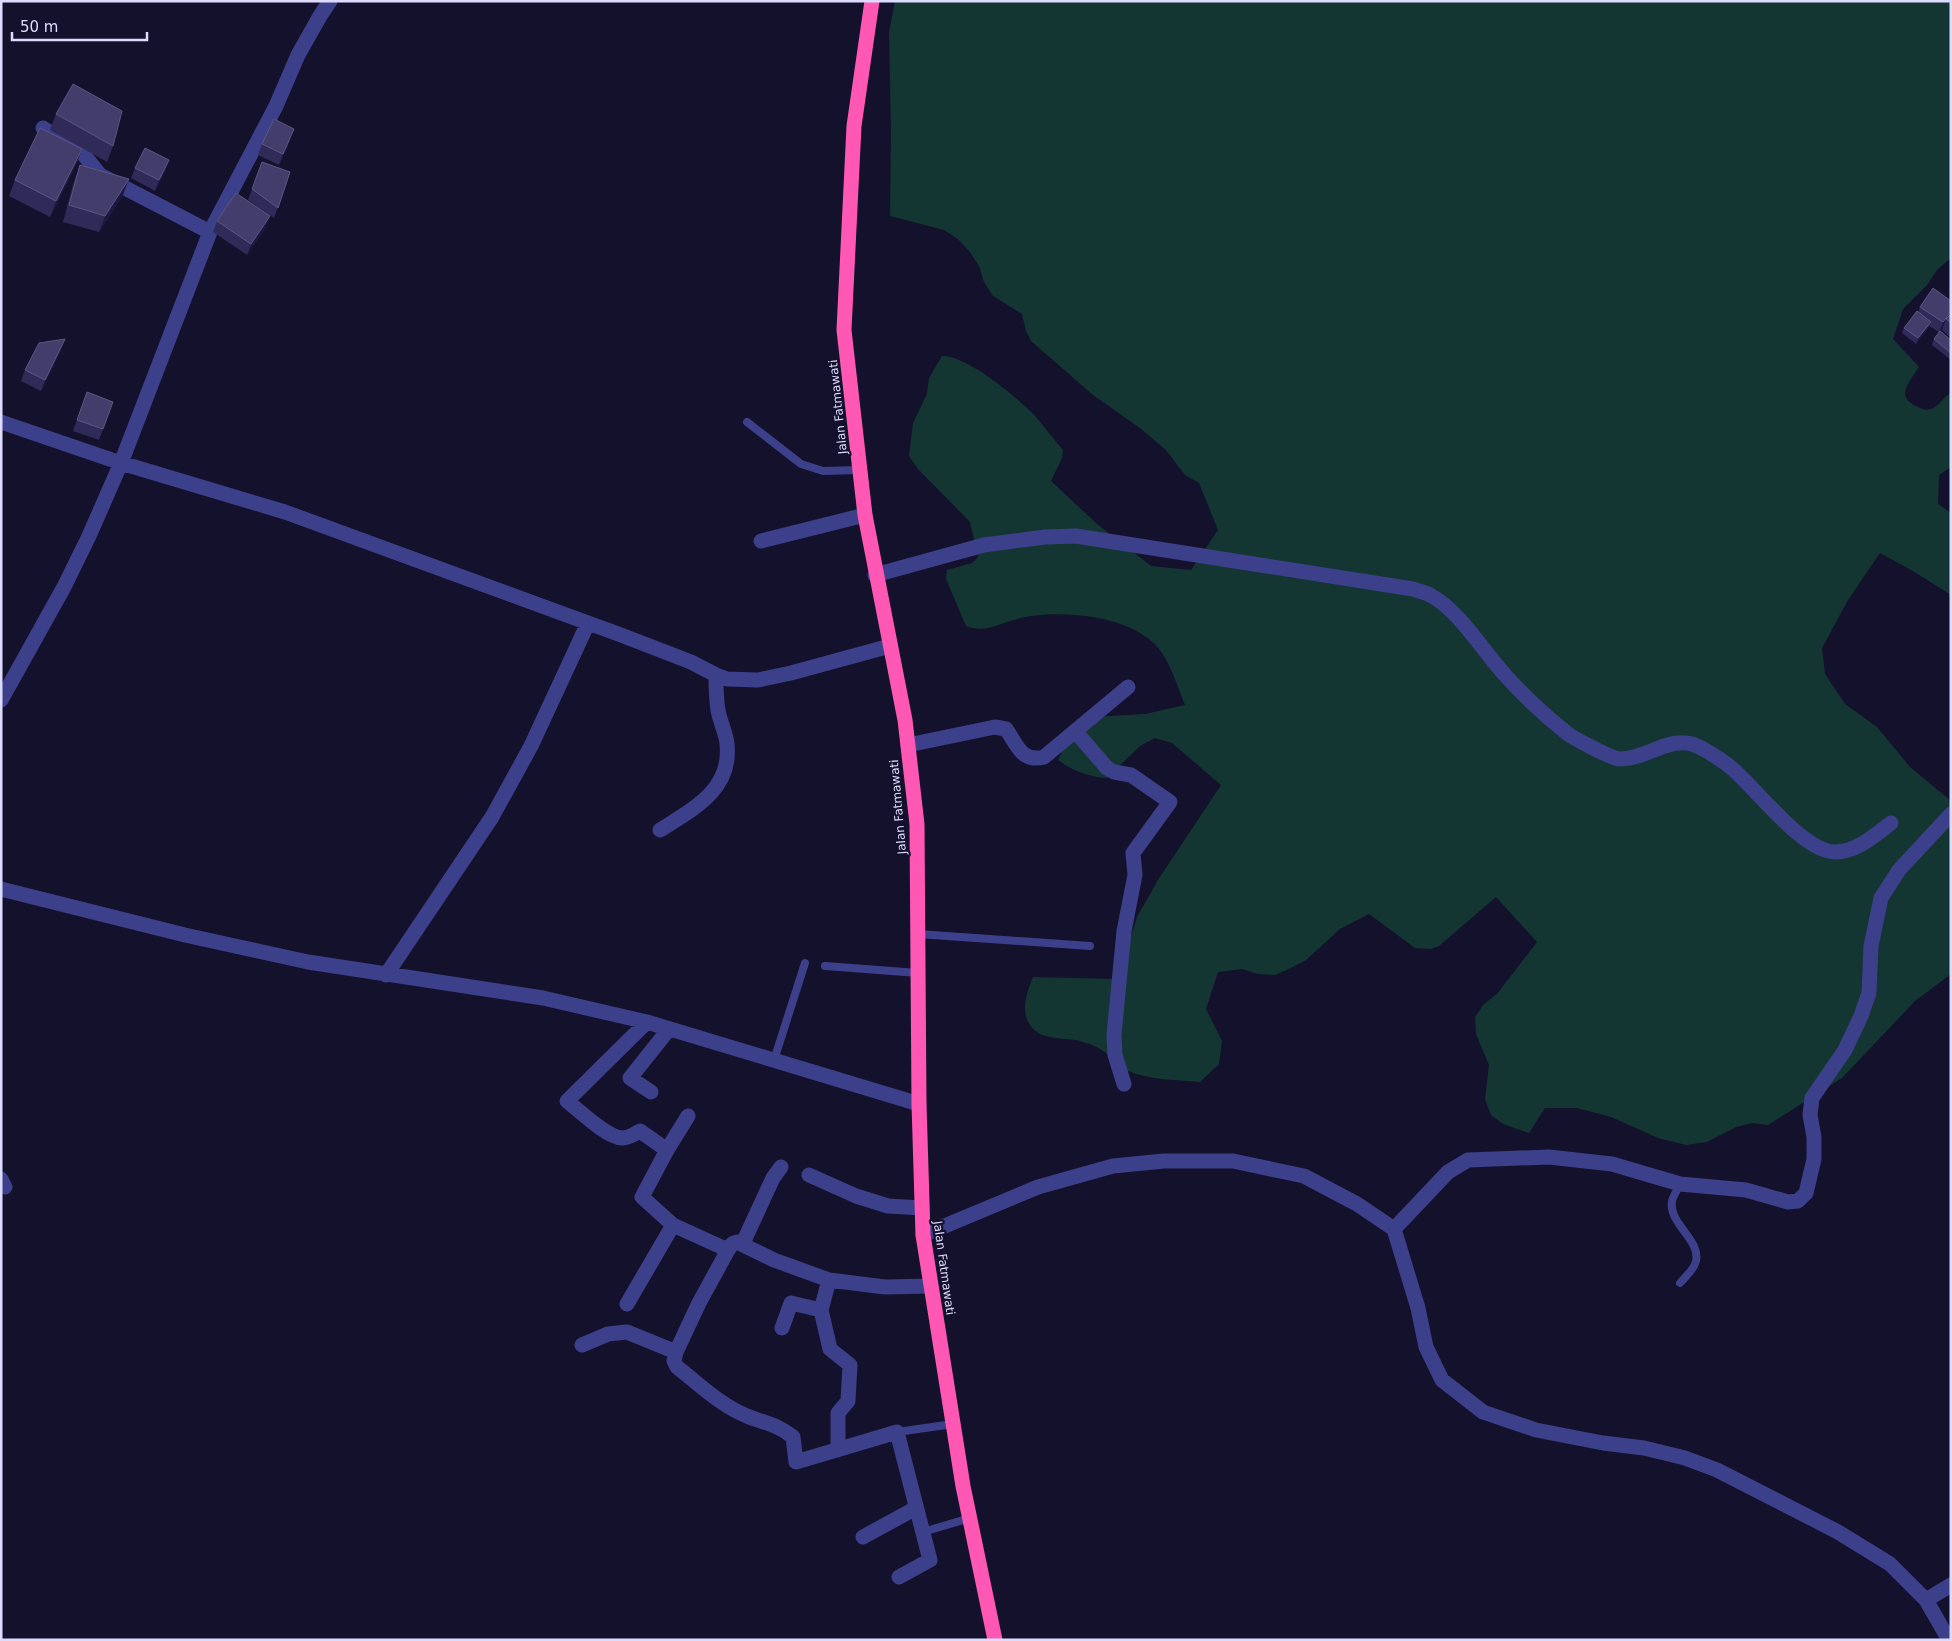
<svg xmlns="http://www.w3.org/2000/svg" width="1952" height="1641" font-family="'DejaVu Sans',sans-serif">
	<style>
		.green { fill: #143632 }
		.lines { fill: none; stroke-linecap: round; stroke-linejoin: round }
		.lane { stroke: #3c3f8a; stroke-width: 8 }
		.street { stroke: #3c3f8a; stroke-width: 15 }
		.highway { stroke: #ff57b4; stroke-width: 15 }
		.wall { fill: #302a59 }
		.shaded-wall { fill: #1d1840 }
		.building { fill: #433d6b; stroke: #5b5682 }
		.labels { text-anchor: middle; stroke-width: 4.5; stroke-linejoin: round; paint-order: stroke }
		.street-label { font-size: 12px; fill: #dddcff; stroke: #14112c }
	</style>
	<rect width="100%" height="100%" fill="#14112c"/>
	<path class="green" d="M 895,1 L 1951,1 L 1951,258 L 1937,270 L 1927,285 L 1903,309 L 1893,339 L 1919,367 C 1909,383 1894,397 1918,407 C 1924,410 1927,411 1933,408 C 1940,405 1943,397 1951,393 L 1951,467 L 1939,475 L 1938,504 L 1951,513 L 1951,595 L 1913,571 L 1880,553 L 1848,600 L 1822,648 L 1825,674 L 1845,704 L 1877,727 L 1910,767 L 1951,801 L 1951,974 L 1915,1001 L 1842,1078 L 1768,1125 L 1752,1123 L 1736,1127 L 1707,1142 L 1686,1145 L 1658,1138 L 1611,1117 L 1577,1108 L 1545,1108 L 1529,1133 L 1503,1124 L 1491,1115 L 1485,1099 L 1489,1065 L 1476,1034 L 1475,1017 L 1484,1004 L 1497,994 L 1537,942 L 1496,897 L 1439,946 L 1431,949 L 1415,948 L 1369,914 L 1340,929 L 1306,960 L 1291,968 L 1275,975 L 1258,974 L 1242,969 L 1218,972 L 1206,1009 L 1222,1041 L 1219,1064 L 1200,1082 C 1177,1080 1150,1080 1128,1071 C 1121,1068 1114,1059 1107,1054 C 1099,1047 1090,1044 1080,1041 C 1064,1037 1040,1041 1030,1025 C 1020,1011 1027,992 1033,977 L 1117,979 L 1137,917 L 1158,880 L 1221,785 L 1172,743 L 1155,738 L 1140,746 L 1107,778 C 1089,777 1073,771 1058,760 L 1074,728 L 1093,717 L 1145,714 L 1185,705 C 1178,688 1172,668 1162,653 C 1137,615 1061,609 1021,618 C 1000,622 987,634 966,626 L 946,579 L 947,570 L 972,563 L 978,557 L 970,522 L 918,469 L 909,456 L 913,423 L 927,394 L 929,378 L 942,356 C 968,356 1017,397 1035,416 C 1045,427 1053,439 1063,450 L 1062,458 L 1051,481 L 1097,524 L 1151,566 L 1191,570 L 1218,530 L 1199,483 L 1185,475 L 1166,450 L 1140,428 L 1093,395 L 1031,341 L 1026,331 L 1022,314 L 993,296 L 984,282 L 979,266 L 970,252 L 958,239 L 944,230 L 890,216 L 891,133 L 889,32 Z"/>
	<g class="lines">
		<path class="lane" d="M 747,422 L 801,464 L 823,471 L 860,470
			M 918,934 L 1090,946
			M 825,966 L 918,973
			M 774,1060 L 805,963
			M 1680,1283 C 1685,1277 1694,1270 1696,1261 C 1701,1240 1668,1223 1672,1201 C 1673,1196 1678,1189 1680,1184
			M 897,1432 L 953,1424
			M 923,1532 L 970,1518"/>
		<path class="street" d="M 43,128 L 84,155 L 100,175 L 210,232
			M 1,422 L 121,463 L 285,512 L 621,635 L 691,662 L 716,675 L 727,679 L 758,680 L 791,673 L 890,646
			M 761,541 L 865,515
			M 875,575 L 984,545 L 1045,537 L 1076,536 L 1413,589 C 1418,591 1425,592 1430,595 C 1460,611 1482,650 1505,675 C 1524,696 1545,716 1568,734 C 1575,739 1611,758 1619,759 C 1644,760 1668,737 1692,744 C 1702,747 1720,759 1728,765 C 1754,785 1802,852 1835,852 C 1857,852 1875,835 1891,823
			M 1,700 L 64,587 L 89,536 L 121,463 L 210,232 L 276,106 L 298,55 L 320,16 L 330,1
			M 1075,731 L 1107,768 L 1114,772 L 1131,775 L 1170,802 L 1133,853 L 1135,875 L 1124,931 L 1114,1035 L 1115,1055 L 1124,1084
			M 908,745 L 995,727 L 1006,729 C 1017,744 1021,763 1044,757 L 1128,687
			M 660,830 C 693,809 732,790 727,744 C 726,733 720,722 718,710 C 716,699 716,687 716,675
			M 1,889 L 185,935 L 308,962 L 543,998 L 647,1022 L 919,1104
			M 386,975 L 492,817 L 531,746 L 588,623
			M 647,1022 L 567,1101 C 580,1111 606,1137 622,1138 C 629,1138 634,1134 640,1131 L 667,1150 L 642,1197 L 673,1225 L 728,1250
			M 651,1092 L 630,1078 L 669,1029
			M 667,1150 L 688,1116
			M 809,1175 L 856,1196 L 888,1206 L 922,1208
			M 1,1179 L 5,1187
			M 1394,1229 L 1448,1172 L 1468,1160 L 1549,1157 L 1612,1164 L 1680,1184 L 1746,1190 L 1788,1202 L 1798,1201 L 1806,1193 L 1814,1159 L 1814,1137 L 1810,1115 L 1812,1098 L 1845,1050 L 1861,1016 L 1869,993 L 1871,946 L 1881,898 L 1899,870 L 1951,814
			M 923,1235 L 1038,1187 L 1113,1166 L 1164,1161 L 1233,1161 L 1304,1176 L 1357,1204 L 1394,1229 L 1418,1308 L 1426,1347 L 1442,1380 L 1483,1412 L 1536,1430 L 1603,1443 L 1644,1448 L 1685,1458 L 1717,1470 L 1838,1532 L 1890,1564 L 1926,1600 L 1949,1640
			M 743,1243 L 773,1178 L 781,1167
			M 829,1280 L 821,1310 L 830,1349 L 850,1365 L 848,1401 L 838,1413 L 838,1450
			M 627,1304 L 673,1225
			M 782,1328 L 791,1303 L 821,1310
			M 582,1345 L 608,1334 L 627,1332 L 676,1352
			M 863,1537 L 916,1508
			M 899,1577 L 930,1560 L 897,1432 L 796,1462 L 793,1437 C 775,1423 766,1424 747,1416 C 721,1406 699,1384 677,1367 L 674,1361 L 676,1352 L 699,1303 L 728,1250 L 732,1244 L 737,1242 L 774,1260 L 829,1280 L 885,1287 L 931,1286
			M 1926,1600 L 1951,1585"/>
		<path class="highway" d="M 872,1 L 854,126 L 844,330 L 865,515 L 905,720 L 917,824 L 919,1104 L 923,1235 L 963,1486 L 995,1640"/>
	</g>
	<path class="wall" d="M 56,114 L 113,146 L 107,162 L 50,130 Z
		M 294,129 L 290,140 L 279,165 L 258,155 L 262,144 Z
		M 82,149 L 76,165 L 50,217 L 9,196 L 15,180 Z
		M 169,160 L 165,171 L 155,191 L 131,178 L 135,168 Z
		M 262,162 L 290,172 L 274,218 L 248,200 Z
		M 80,165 L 123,195 L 99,232 L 63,222 L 74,181 Z
		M 217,221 L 266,227 L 247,255 L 213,232 Z
		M 1951,301 L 1951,338 L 1942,330 L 1943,327 L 1940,331 L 1951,340 L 1951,360 L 1932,345 L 1934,339 L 1939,332 L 1929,326 L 1916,344 L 1902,333 L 1904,328 L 1918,312 L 1920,307 Z
		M 65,339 L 61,350 L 41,391 L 21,381 L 25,370 Z
		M 87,392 L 113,402 L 99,440 L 73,431 Z"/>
	<path class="shaded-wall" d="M 294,129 L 290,140 L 279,165 L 283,154 Z
		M 82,149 L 76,165 L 50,217 L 56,201 Z
		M 169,160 L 165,171 L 155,191 L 159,180 Z
		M 129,179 L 123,195 L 99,232 L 105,216 Z
		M 270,216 L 266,227 L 247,255 L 251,244 Z
		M 1951,311 L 1951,316 L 1946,319 L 1943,327 L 1939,333 L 1943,322 Z
		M 1931,322 L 1929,327 L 1916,344 L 1918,338 Z
		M 65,339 L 61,350 L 41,391 L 45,380 Z"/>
	<path class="building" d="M 73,84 L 122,111 L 113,146 L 56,114 Z
		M 274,119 L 294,129 L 283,154 L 262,144 Z
		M 40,128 L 82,149 L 56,201 L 15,180 Z
		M 145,148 L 169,160 L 159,180 L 135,168 Z
		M 262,162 L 290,172 L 278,208 L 252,189 Z
		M 80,165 L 129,179 L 105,216 L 69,205 Z
		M 236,193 L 270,216 L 251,244 L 217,221 Z
		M 1933,288 L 1951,301 L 1951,311 L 1943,322 L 1920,307 Z
		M 1917,311 L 1931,322 L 1918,338 L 1904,328 Z
		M 1951,314 L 1951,323 L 1946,319 Z
		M 1940,331 L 1951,340 L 1951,353 L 1934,339 Z
		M 65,339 L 45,380 L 25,370 L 39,343 Z
		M 87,392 L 113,402 L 103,429 L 77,420 Z"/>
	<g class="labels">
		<g class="street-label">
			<text transform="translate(838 407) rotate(-96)" y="4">Jalan Fatmawati</text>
			<text transform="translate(898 807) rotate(-95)" y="4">Jalan Fatmawati</text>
			<text transform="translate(944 1268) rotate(82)" y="4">Jalan Fatmawati</text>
		</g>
	</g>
	<rect width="1952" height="1641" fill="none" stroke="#dddcff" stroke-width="5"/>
	<path d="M12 32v8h135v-8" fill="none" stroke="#dddcff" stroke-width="2.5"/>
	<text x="20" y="32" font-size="15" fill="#dddcff" stroke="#14112c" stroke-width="4" paint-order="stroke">50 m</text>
</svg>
